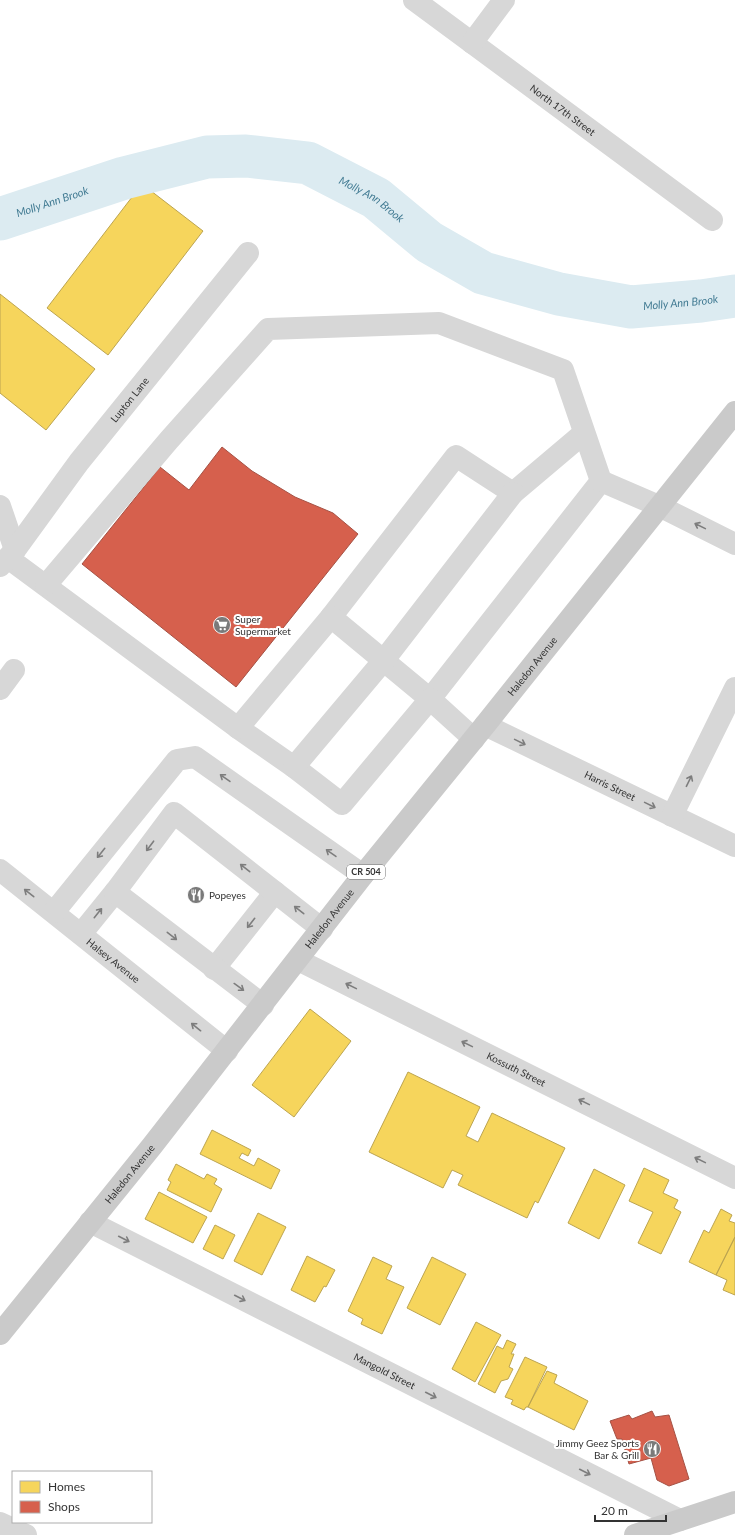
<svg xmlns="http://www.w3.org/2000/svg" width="735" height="1535" font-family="Lato,sans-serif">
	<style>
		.homes { fill: #f6d55c; stroke: #bca450 }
		.shops { fill: #d6604d; stroke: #a55245 }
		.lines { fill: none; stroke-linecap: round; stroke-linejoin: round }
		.river { stroke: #dcebf1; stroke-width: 43 }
		.minor { stroke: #d7d7d7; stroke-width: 22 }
		.major { stroke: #cacaca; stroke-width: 22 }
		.oneway { stroke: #7d7d7d }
		.labels { text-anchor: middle; stroke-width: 4; stroke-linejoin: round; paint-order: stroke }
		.shield { fill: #fff; stroke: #707070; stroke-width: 1 }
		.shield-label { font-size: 9px; font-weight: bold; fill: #333 }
		.street-label { font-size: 10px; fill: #333; stroke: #fff }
		.poi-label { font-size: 10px; fill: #333; stroke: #fff; text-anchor: start }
		.water-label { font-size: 11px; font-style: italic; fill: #427b93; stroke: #fff }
	</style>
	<rect width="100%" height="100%" fill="#fff"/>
	<path class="homes" d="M 142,184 L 203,231 L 108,355 L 47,308 Z
		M 0,294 L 95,369 L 46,430 L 0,393 Z
		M 310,1009 L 351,1041 L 294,1117 L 252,1085 Z
		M 408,1072 L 480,1107 L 466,1136 L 478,1142 L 492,1113 L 565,1148 L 538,1203 L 535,1201 L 527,1218 L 458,1185 L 463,1175 L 452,1170 L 443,1188 L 369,1152 Z
		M 212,1130 L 251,1150 L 248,1156 L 242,1153 L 239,1158 L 254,1166 L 258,1158 L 280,1170 L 271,1189 L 200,1154 Z
		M 176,1164 L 204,1179 L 207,1174 L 217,1179 L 214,1184 L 222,1189 L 211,1212 L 167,1190 L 171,1182 L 168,1180 Z
		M 644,1168 L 669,1180 L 663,1193 L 678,1200 L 674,1208 L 681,1212 L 661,1254 L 638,1243 L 653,1212 L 629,1201 Z
		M 594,1169 L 625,1185 L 599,1239 L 568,1223 Z
		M 159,1192 L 207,1217 L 193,1243 L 145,1219 Z
		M 721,1209 L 732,1215 L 729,1221 L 735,1223 L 735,1237 L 716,1275 L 689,1262 L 704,1230 L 709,1233 Z
		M 258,1213 L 286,1227 L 262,1275 L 234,1261 Z
		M 215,1225 L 235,1235 L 223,1259 L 203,1249 Z
		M 735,1237 L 735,1295 L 723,1290 L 727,1280 L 716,1275 Z
		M 307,1256 L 335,1270 L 326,1287 L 324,1286 L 315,1302 L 291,1290 Z
		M 373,1257 L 392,1266 L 386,1279 L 404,1287 L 382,1334 L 361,1324 L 363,1319 L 348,1311 Z
		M 432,1257 L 466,1274 L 440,1325 L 407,1308 Z
		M 476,1322 L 501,1335 L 475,1382 L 452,1369 Z
		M 507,1340 L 516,1344 L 511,1354 L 514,1354 L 509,1367 L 513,1369 L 508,1379 L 501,1381 L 495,1393 L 478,1384 L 497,1346 L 503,1349 Z
		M 525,1357 L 547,1367 L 528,1407 L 526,1407 L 524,1410 L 511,1404 L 513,1400 L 505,1397 Z
		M 547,1371 L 557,1375 L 554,1383 L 588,1401 L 574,1430 L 528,1407 Z"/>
	<path class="shops" d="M 222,447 L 252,471 L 295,497 L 333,513 L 358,534 L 236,687 L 82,564 L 160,467 L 189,490 Z
		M 652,1411 L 655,1417 L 669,1415 L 689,1479 L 669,1486 L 657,1480 L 651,1458 L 629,1464 L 622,1439 L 617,1439 L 610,1421 L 629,1415 L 632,1419 Z"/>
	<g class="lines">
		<path class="river" id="s1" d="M 0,219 L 124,178 L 207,157 L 246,156 L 308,163 L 376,198 L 429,242 L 483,273 L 559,294 L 631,307 L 701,301 L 735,296"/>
		<g class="minor">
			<path id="s2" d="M 414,0 L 712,220"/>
			<path d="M 472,43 L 504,0"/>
			<path d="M 584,433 L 513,493 L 456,456 L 331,617 L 430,699 L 601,481 L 659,506 L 735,544"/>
			<path d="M 0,506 L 15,550"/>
			<path d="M 8,558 L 238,728 L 294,767 L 342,804 L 430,699 L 474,739"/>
			<path id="s3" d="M 0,566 L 15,550 L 79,462 L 248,253"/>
			<path d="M 46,585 L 169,440 L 268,329 L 439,323 L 563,370 L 601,481"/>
			<path d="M 0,689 L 14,670"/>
			<path id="s4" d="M 485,725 L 735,846"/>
			<path d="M 238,728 L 331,617"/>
			<path d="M 294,767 L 384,660 L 513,493"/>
			<path d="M 672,816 L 735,688"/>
			<path id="s5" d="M 0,870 L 227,1051"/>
			<path d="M 54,912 L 177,760 L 195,757 L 363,875"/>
			<path d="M 81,934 L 115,892"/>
			<path id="s6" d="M 298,960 L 735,1178"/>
			<path d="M 214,969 L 275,892"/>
			<path d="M 263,1005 L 115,892 L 174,813 L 322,929"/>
			<path id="s7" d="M 90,1222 L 680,1520"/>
			<path d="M 0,1523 L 26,1535"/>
		</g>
		<g class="major">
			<path id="s8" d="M 0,1334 L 152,1146 L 363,875 L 485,725 L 735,412"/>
			<path d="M 635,1535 L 735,1502"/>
		</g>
	</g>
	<defs><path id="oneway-shaft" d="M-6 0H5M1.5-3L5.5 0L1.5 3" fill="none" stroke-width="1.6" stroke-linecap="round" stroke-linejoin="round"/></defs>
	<g class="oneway">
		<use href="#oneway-shaft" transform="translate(700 526) rotate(-154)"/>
		<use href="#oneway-shaft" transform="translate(520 742) rotate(26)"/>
		<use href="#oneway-shaft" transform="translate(225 778) rotate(-145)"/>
		<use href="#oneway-shaft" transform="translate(689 781) rotate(-64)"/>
		<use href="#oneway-shaft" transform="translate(650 805) rotate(26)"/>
		<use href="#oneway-shaft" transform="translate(150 846) rotate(127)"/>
		<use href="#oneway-shaft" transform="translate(101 853) rotate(129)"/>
		<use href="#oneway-shaft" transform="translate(331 853) rotate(-145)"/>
		<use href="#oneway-shaft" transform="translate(245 868) rotate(-142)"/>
		<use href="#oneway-shaft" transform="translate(29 893) rotate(-142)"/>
		<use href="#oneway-shaft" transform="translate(299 910) rotate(-142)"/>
		<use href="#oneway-shaft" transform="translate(98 913) rotate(-51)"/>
		<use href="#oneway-shaft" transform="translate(251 923) rotate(128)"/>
		<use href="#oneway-shaft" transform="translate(172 936) rotate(38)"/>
		<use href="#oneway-shaft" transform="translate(351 986) rotate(-154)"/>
		<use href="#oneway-shaft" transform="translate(239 987) rotate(36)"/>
		<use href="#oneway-shaft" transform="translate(196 1027) rotate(-141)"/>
		<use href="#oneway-shaft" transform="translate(467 1044) rotate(-154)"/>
		<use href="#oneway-shaft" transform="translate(584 1102) rotate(-154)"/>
		<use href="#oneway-shaft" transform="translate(700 1160) rotate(-154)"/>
		<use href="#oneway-shaft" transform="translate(124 1239) rotate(27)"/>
		<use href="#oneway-shaft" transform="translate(240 1298) rotate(27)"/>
		<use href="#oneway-shaft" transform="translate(431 1395) rotate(27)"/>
		<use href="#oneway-shaft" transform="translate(585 1472) rotate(27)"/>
	</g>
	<defs>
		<g id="supermarket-disc" transform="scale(0.9)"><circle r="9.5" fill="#7a7a7a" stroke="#fff"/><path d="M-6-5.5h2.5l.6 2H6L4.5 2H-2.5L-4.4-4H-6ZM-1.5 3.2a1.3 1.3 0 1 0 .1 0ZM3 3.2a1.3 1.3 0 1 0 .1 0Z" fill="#fff"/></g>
		<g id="restaurant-disc" transform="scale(0.9)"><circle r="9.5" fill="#7a7a7a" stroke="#fff"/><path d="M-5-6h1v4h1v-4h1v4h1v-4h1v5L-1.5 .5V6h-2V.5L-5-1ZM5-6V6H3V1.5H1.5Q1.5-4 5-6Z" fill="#fff"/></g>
	</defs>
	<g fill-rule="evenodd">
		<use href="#supermarket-disc" x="222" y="625"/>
		<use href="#restaurant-disc" x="196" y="895"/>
		<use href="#restaurant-disc" x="652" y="1449"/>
	</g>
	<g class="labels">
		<rect class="shield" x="347" y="865" width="38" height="14" rx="3"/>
		<g class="shield-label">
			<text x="366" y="875">CR 504</text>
		</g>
		<g class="street-label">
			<text dy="4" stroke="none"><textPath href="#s2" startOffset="185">North 17th Street</textPath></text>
			<text dy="4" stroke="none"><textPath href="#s3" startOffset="211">Lupton Lane</textPath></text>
			<text dy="4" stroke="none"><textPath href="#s8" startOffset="854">Haledon Avenue</textPath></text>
			<text dy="4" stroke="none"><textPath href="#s4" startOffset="139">Harris Street</textPath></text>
			<text dy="4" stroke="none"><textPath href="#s8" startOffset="530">Haledon Avenue</textPath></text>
			<text dy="4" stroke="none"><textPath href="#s5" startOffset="145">Halsey Avenue</textPath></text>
			<text dy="4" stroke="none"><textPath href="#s6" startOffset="244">Kossuth Street</textPath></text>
			<text dy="4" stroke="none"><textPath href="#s8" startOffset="206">Haledon Avenue</textPath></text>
			<text dy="4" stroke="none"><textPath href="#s7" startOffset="330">Mangold Street</textPath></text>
		</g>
		<g class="poi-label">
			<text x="235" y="623">Super<tspan x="235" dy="12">Supermarket</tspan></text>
			<text x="209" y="899">Popeyes</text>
			<text x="639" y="1447" text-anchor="end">Jimmy Geez Sports<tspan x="639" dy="12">Bar &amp; Grill</tspan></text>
		</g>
		<g class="water-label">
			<text dy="4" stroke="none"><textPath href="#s1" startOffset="391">Molly Ann Brook</textPath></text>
			<text dy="4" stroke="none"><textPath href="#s1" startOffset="55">Molly Ann Brook</textPath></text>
			<text dy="4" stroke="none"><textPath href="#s1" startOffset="727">Molly Ann Brook</textPath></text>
		</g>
	</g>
	<rect x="12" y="1471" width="140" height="52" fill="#ffffff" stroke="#adadad"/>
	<rect x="20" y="1481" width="20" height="12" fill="#f6d55c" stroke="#adadad"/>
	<text x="48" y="1491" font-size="12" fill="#333333">Homes</text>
	<rect x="20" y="1501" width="20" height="12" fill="#d6604d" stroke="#adadad"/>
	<text x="48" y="1511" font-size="12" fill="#333333">Shops</text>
	<path d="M595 1515v6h71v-6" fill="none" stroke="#333333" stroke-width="2"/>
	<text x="601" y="1515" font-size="12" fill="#333333" stroke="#ffffff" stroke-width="3" paint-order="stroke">20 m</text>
</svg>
